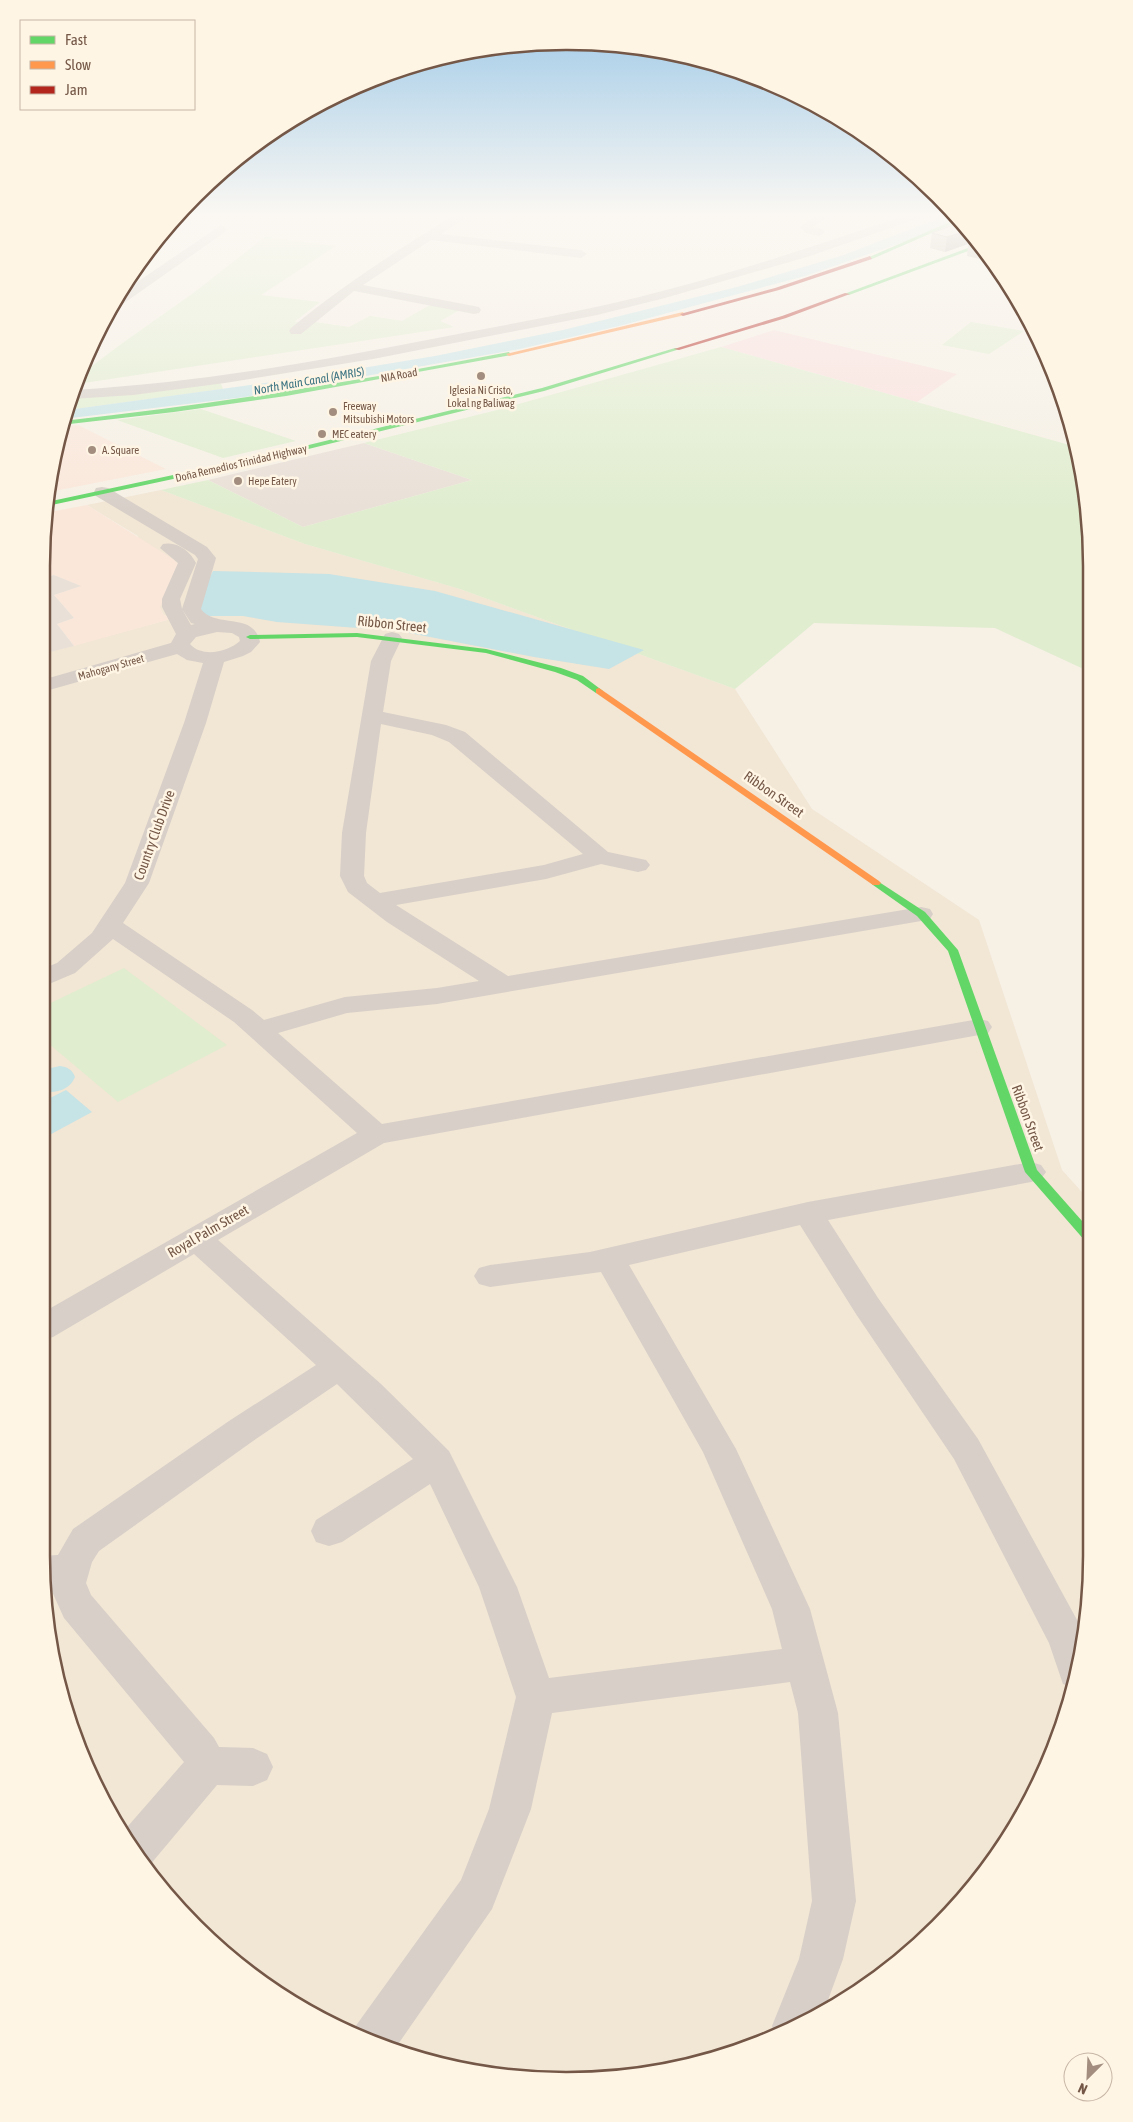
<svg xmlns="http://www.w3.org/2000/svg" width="1133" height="2122" font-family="'Asap Condensed',sans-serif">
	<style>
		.residential { fill: #f2e6d4 }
		.commercial { fill: #fae7da }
		.industrial { fill: #e9e0d7 }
		.medical { fill: #f9dfdc }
		.green { fill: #e0edcf }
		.water { fill: #c6e3e6 }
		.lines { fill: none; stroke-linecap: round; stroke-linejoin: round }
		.street { fill: #d7cfc8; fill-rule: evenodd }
		.fast { fill: #63d668; fill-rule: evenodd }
		.slow { fill: #ff974d; fill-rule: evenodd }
		.jam { fill: #b3261e; fill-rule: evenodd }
		.wall { fill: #c2bab0 }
		.shaded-wall { fill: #9e9790 }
		.building { fill: #e2d8cd; stroke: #9e9790 }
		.poi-dot { fill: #a28d7e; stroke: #fff5e5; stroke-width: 2 }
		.labels { text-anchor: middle; stroke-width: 5; stroke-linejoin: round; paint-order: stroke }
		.far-street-label { font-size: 11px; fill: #745746; stroke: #fff5e5 }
		.far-poi-label { font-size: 11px; fill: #745746; stroke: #fff5e5; text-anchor: start }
		.far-water-label { font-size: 12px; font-style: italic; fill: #3c7482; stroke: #fff5e5 }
		.street-label { font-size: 14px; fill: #745746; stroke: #fff5e5 }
		.rim { fill: none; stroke: #745746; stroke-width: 2.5 }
	</style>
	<rect width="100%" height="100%" fill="#f6f0e5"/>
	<path class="residential" d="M 161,490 L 305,544 L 460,589 L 735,689 L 812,809 L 979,920 L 1062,1170 L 1089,1200 L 1091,1590 L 1074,1691 L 1037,1788 L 983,1875 L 913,1950 L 858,1992 L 768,2041 L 702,2063 L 678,2067 L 601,2080 L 532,2080 L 431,2063 L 365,2041 L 275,1992 L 220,1950 L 150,1875 L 111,1818 L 69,1725 L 51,1658 L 41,1556 L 42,654 L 171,619 L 163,614 L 160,608 L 160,603 L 138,536 L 87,505 Z"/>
	<path class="commercial" d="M 78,425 L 166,469 L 49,492 L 60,427 Z
		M 87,505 L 173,559 L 178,564 L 177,572 L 160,607 L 163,614 L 171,619 L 74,646 L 57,624 L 74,618 L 54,595 L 80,586 L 54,575 L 42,579 L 42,532 L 45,513 Z"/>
	<path class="industrial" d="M 364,443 L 472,480 L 303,527 L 208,480 Z
		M 54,575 L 81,586 L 54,595 L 74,618 L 57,624 L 74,646 L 42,654 L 42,579 Z"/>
	<path class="medical" d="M 774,330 L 957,374 L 917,402 L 721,347 Z"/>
	<path class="green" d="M 265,237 L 336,246 L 261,295 L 320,302 L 294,322 L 315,322 L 349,327 L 370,316 L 402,321 L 430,305 L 460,310 L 440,321 L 454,327 L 77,384 L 80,375 L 124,342 L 192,294 Z
		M 971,322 L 1024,331 L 989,354 L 942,345 Z
		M 721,347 L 1073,446 L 1087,498 L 1088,671 L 995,628 L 814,623 L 735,689 L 460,589 L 305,544 L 161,490 L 208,480 L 303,527 L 472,480 L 364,443 L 497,410 Z
		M 220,381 L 223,389 L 67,410 L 71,399 Z
		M 201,409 L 296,441 L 223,458 L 117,420 Z
		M 124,968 L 227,1045 L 118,1102 L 42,1038 L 42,1007 Z"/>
	<path class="water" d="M 950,214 L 955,220 L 912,239 L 805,276 L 623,325 L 520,349 L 245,397 L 63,419 L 67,410 L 302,378 L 435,356 L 563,330 L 737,287 L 844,255 Z
		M 213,571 L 329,574 L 435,591 L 644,650 L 609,669 L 534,657 L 399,631 L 277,622 L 243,616 L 198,616 L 196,605 Z
		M 60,1066 C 67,1067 72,1069 75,1077 C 70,1090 55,1094 42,1091 L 42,1070 Z
		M 66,1090 L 92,1112 L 42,1139 L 42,1102 Z"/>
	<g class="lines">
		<path class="street" d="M 456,214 L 471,214 L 441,234 L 581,250 L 587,254 L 581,258 L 431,240 L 363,285 L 474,306 L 479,307 L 481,310 L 479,313 L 474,314 L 354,291 L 301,334 L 291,334 L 289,331 L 291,328 C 343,285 399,249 456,214 Z
			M 817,214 L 831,214 L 814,227 L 823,229 L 825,232 L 819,236 L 806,233 L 800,227 Z
			M 909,214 L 927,214 L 925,216 L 810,256 L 665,298 L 597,315 L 373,359 L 225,383 L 133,395 L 71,399 L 74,390 C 193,383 311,363 427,340 C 483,329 540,319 596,307 C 702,284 806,249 909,214 Z
			M 221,225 L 227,229 L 225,232 L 120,306 L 113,306 L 121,293 Z
			M 102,487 L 108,488 L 207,547 L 216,558 L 201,609 C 215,629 254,611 260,642 L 251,652 L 243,656 L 224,662 L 206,723 L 149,883 L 123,923 L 252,1010 L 264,1020 L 345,997 L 437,988 L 479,981 L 387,922 L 348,892 L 340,876 L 342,833 L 371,661 L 385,634 L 392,632 L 399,634 L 402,638 L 391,661 L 383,712 L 446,725 L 465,732 L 608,852 L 646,860 L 650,865 L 646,870 L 638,872 L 601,864 L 546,879 L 396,905 L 508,976 L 921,907 L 930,909 L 933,914 L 930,919 L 921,921 L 437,1004 L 347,1013 L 278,1033 L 382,1124 L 979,1019 L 988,1021 L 992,1027 L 988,1033 L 979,1035 L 384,1143 L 218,1240 L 381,1384 L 449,1451 L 517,1587 L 549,1678 L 782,1649 L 772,1609 L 703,1452 L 601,1272 L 490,1287 L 479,1284 L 474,1276 L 479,1268 L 490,1265 L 590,1252 L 808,1202 L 1031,1162 L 1041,1165 L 1046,1172 L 1041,1179 L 1031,1182 L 828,1220 L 878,1298 L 978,1439 L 1082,1629 L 1083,1633 L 1074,1688 L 1063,1684 L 1049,1643 L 954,1459 L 856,1314 L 800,1225 L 629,1265 L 736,1449 L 810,1609 L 838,1713 L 856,1901 L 843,1959 L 824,2011 L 776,2036 L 772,2026 L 799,1959 L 812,1901 L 798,1713 L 790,1682 L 552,1713 L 531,1809 L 492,1909 L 394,2050 L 365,2041 L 352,2034 L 355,2027 L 461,1880 L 489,1809 L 516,1697 L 479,1587 L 430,1484 L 342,1542 L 329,1546 L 316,1542 L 311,1531 L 316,1520 L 413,1459 L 337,1384 L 253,1441 L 99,1551 L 92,1562 L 86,1583 L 91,1595 L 214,1738 L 219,1747 L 253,1748 L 267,1754 L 273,1767 L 267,1780 L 253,1786 L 217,1785 L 149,1866 L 145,1867 L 122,1833 L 184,1762 L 64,1618 L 50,1587 L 44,1587 L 41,1556 L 58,1555 L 73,1529 L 229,1421 L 316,1365 L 194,1254 L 53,1337 L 41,1340 L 42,1313 L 357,1133 L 234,1022 L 113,939 L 75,973 L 42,987 L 42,969 L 57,963 L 92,933 L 125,883 L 184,723 L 203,663 L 187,660 L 177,654 L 42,692 L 42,680 L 171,643 L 176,634 L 162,607 L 162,599 L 178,563 L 160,548 L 163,544 C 177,541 190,551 196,563 L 180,599 L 182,609 L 198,559 L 195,555 L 96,496 L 94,492 L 96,488 ZM 182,609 L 191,623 L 195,624 L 191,625 ZM 217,632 L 232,633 L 239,637 L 240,641 C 228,652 202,658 190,644 L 196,637 ZM 381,724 L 432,735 L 449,742 L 583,854 L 544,865 L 380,893 L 367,883 L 364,876 L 366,833 Z"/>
		<path class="fast" d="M 954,220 L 957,222 L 872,259 L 867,258 Z
			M 976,245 L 979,247 L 849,295 L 844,294 Z
			M 675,348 L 680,349 L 544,391 L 276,457 L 47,506 L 47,502 L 276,453 L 542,388 Z
			M 509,352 L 511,355 L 286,396 L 174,412 L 61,425 L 63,421 C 213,404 361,381 509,352 Z
			M 357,633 L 486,649 L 561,668 L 583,676 L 603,691 L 602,693 L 596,693 L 577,680 L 555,672 L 486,653 L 357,637 L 250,639 L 246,637 L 250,635 Z
			M 876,880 L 925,912 L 958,950 L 1037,1170 L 1090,1230 L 1090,1243 L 1086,1242 L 1025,1172 L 948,951 L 917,916 L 873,885 L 871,883 Z"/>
		<path class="slow" d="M 683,312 L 685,315 L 509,356 L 506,354 Z
			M 599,688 L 879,881 L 881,883 L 879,885 L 873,885 L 596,693 L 596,689 Z"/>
		<path class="jam" d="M 870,256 L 872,259 L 779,290 L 683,316 L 680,314 L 775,288 Z
			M 845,293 L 850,294 L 786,318 L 679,350 L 674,349 L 782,316 Z"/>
	</g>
	<path class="wall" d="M 958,223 L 992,262 L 967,256 L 968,244 L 945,252 L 930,248 L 932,233 Z"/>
	<path class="shaded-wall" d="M 965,231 L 974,242 L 969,241 L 968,244 L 945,252 L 947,237 Z"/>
	<path class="building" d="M 958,223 L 965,231 L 947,237 L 932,233 Z
		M 973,240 L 975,243 L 969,241 Z"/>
	<linearGradient id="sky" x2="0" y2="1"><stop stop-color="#9ac7e7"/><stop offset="0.42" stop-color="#fbf8f3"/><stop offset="1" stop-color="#fbf8f3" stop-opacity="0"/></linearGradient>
	<rect width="1133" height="511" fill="url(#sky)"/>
	<g class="poi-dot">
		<circle cx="481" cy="376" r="5"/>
		<circle cx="333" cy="412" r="5"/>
		<circle cx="322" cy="434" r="5"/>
		<circle cx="92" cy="450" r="5"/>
		<circle cx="238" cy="481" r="5"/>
	</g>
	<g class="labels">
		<g class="far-street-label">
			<text transform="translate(399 375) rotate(-10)" y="4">NIA Road</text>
			<text transform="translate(241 463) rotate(-13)" y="4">Doña Remedios Trinidad Highway</text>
			<text transform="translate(111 667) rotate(-16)" y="4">Mahogany Street</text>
		</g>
		<g class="far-poi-label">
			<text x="481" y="394" text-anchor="middle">Iglesia Ni Cristo,<tspan x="481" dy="13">Lokal ng Baliwag</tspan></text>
			<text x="343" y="410">Freeway<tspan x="343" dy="13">Mitsubishi Motors</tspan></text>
			<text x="332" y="438">MEC eatery</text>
			<text x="102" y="454">A. Square</text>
			<text x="248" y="485">Hepe Eatery</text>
		</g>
		<g class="far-water-label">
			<text transform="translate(309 381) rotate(-10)" y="4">North Main Canal (AMRIS)</text>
		</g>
		<g class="street-label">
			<text transform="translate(392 624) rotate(6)" y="5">Ribbon Street</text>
			<text transform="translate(774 794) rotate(35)" y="5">Ribbon Street</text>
			<text transform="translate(154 835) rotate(-70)" y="5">Country Club Drive</text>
			<text transform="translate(1028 1118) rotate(70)" y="5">Ribbon Street</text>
			<text transform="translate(208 1231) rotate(-30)" y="5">Royal Palm Street</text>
		</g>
	</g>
	<path d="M0 0H1133V2122H0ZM566 50H567A516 516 0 0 1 1083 566V1556A516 516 0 0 1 567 2072H566A516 516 0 0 1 50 1556V566A516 516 0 0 1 566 50Z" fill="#fff5e5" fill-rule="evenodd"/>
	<path class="rim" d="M566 50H567A516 516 0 0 1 1083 566V1556A516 516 0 0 1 567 2072H566A516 516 0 0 1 50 1556V566A516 516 0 0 1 566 50Z"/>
	<rect x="20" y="20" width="175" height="90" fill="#fff5e5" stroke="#c7b6a5"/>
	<rect x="30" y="36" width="25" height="8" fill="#63d668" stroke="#c7b6a5"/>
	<text x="65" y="45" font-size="15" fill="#745746">Fast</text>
	<rect x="30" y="61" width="25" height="8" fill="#ff974d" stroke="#c7b6a5"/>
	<text x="65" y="70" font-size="15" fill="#745746">Slow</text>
	<rect x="30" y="86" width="25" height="8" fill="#b3261e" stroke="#c7b6a5"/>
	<text x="65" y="95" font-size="15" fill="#745746">Jam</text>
	<g transform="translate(1088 2077) rotate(204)"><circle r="24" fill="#fff5e5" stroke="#c7b6a5"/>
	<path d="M0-4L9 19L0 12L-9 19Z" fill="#a28d7e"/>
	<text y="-8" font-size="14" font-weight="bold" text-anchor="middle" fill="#745746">N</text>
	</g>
</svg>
